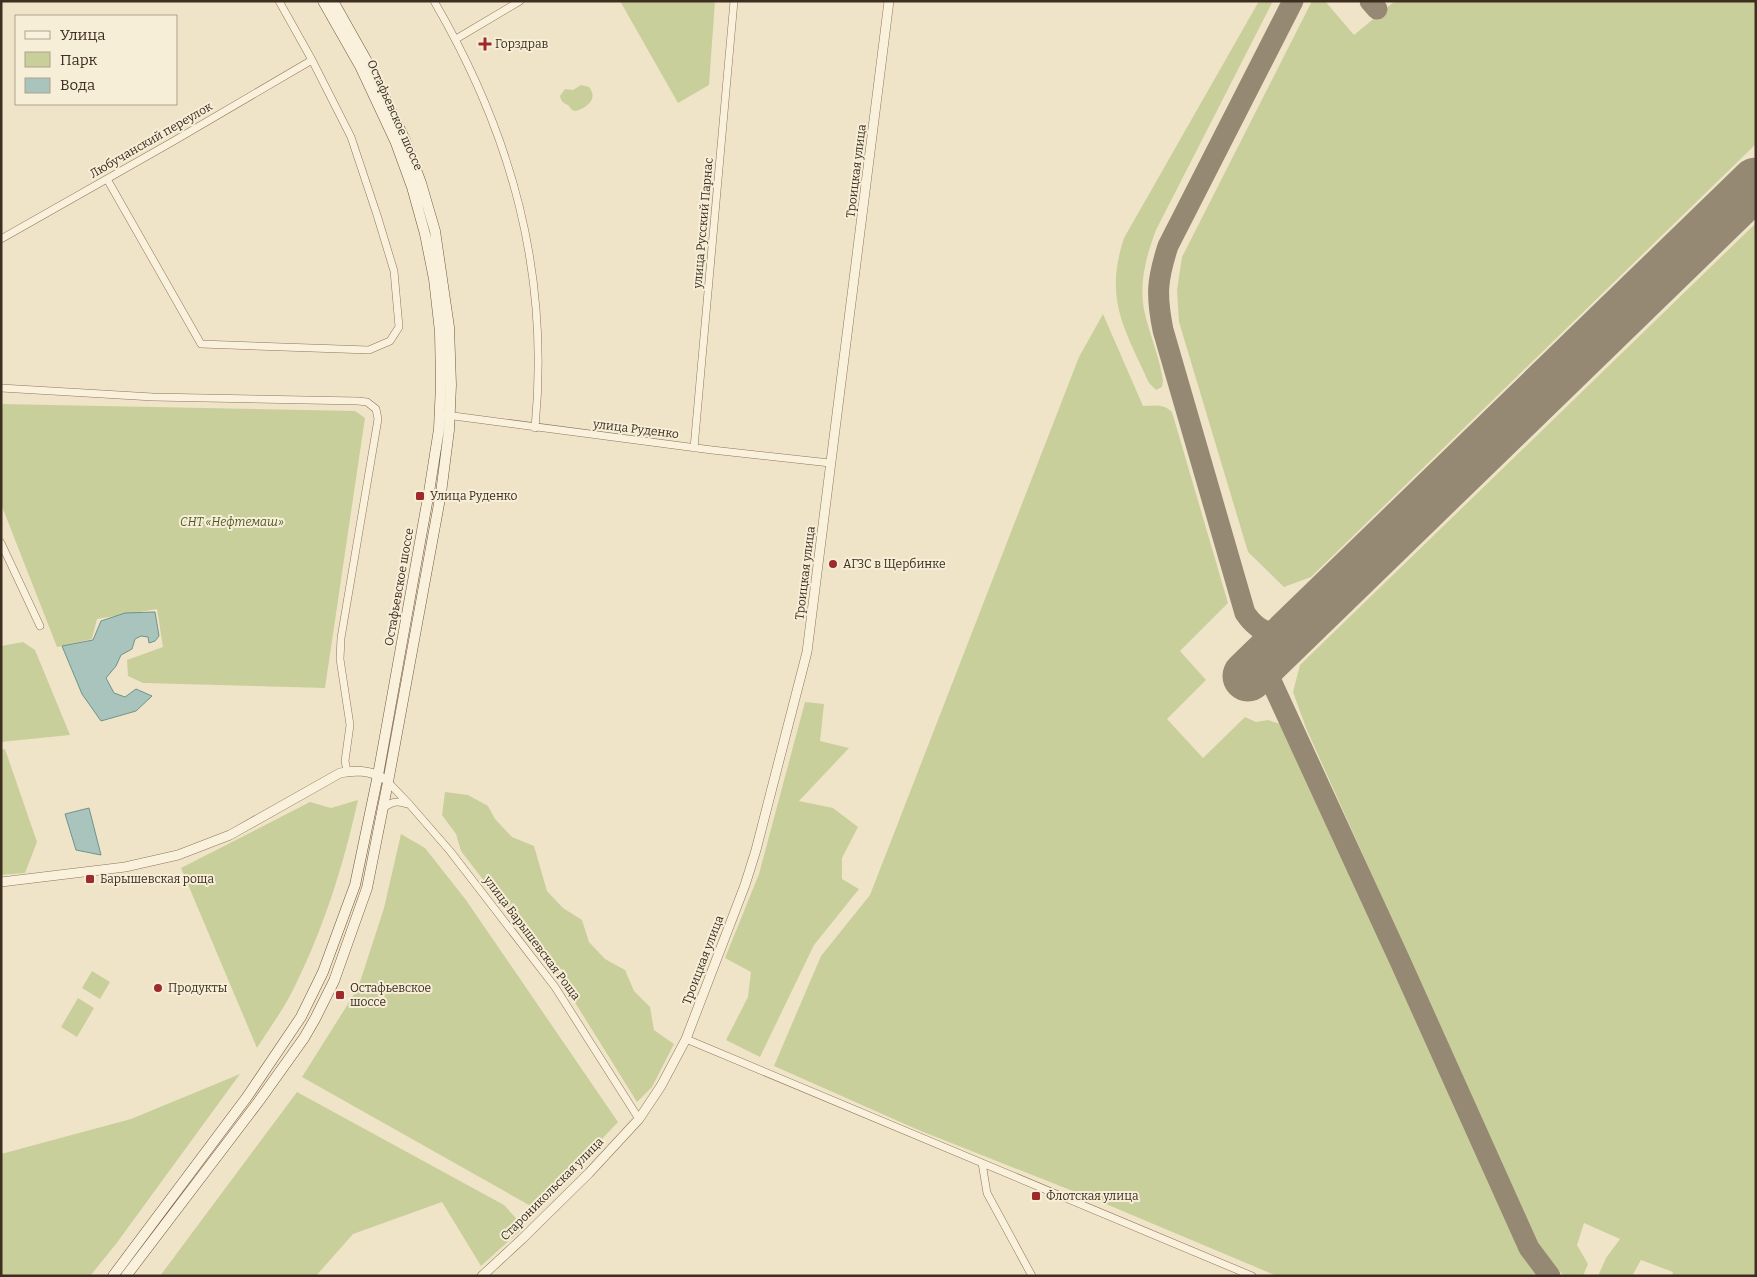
<svg xmlns="http://www.w3.org/2000/svg" width="1757" height="1277" font-family="Bitter,serif">
	<style>
		.green { fill: #c9cf9b }
		.water { fill: #a9c4bc; stroke: #6f938a }
		.lines { fill: none; stroke-linecap: round; stroke-linejoin: round }
		.taxiway { stroke: #968974; stroke-width: 21 }
		.runway { stroke: #968974; stroke-width: 51 }
		.minor-casing { stroke: #8d765c; stroke-width: 8 }
		.tertiary-casing { stroke: #8d765c; stroke-width: 10 }
		.secondary-casing { stroke: #6f573f; stroke-width: 11 }
		.minor { stroke: #faf1dc; stroke-width: 7 }
		.tertiary { stroke: #faf1dc; stroke-width: 9 }
		.secondary { stroke: #faf1dc; stroke-width: 10 }
		.poi-dot { fill: #9e2a2b; stroke: #f7eed8; stroke-width: 2 }
		.labels { text-anchor: middle; stroke-width: 4; stroke-linejoin: round; paint-order: stroke }
		.poi-label { font-size: 12px; fill: #3d2e20; stroke: #f7eed8; text-anchor: start }
		.street-label { font-size: 12px; fill: #3d2e20; stroke: #f7eed8 }
		.park-label { font-size: 12px; font-style: italic; fill: #4d5a26; stroke: #f7eed8 }
	</style>
	<rect width="100%" height="100%" fill="#f0e4c8"/>
	<path class="green" d="M 620,1 L 715,1 L 709,85 L 678,103 Z
		M 1259,1 L 1273,1 L 1156,230 C 1146,257 1138,285 1145,314 C 1150,336 1160,358 1163,381 L 1162,387 L 1156,390 L 1149,383 C 1124,328 1104,299 1124,238 Z
		M 1312,1 L 1325,1 L 1354,35 L 1395,1 L 1756,1 L 1756,144 L 1311,577 L 1284,587 L 1248,552 L 1179,322 L 1177,290 L 1182,257 Z
		M 581,85 L 589,87 C 599,99 586,109 575,111 L 572,110 L 568,105 C 563,103 561,101 560,96 L 565,89 L 573,90 Z
		M 1756,223 L 1756,1276 L 1672,1276 L 1673,1272 L 1641,1260 L 1632,1276 L 1598,1276 L 1606,1258 L 1620,1239 L 1584,1223 L 1577,1245 L 1588,1264 L 1583,1276 L 1564,1276 L 1548,1259 L 1539,1247 L 1306,728 L 1293,692 L 1300,665 Z
		M 1103,314 L 1143,406 C 1154,406 1163,403 1172,412 L 1228,603 L 1180,651 L 1206,680 L 1167,719 L 1203,758 L 1245,717 L 1256,722 L 1268,720 L 1287,726 L 1514,1225 L 1526,1251 L 1543,1276 L 1277,1276 L 1113,1207 L 916,1129 L 774,1066 L 821,956 L 870,895 L 1079,357 Z
		M 1,404 L 355,411 L 365,418 L 325,688 L 143,683 L 128,676 L 127,660 L 163,647 L 157,609 L 97,619 L 92,639 L 57,647 L 1,504 Z
		M 23,642 L 35,650 L 70,735 L 1,742 L 1,646 Z
		M 805,702 L 824,704 L 820,741 L 849,748 L 799,801 L 833,808 L 858,827 L 842,858 L 842,879 L 859,889 L 814,945 L 760,1057 L 726,1040 L 748,997 L 751,972 L 725,958 L 759,874 Z
		M 5,749 L 37,842 L 25,873 L 1,875 L 1,750 Z
		M 445,792 L 468,795 L 488,806 L 495,819 L 512,837 L 534,846 L 547,891 L 563,908 L 582,920 L 589,942 L 605,959 L 625,970 L 634,991 L 650,1007 L 654,1030 L 674,1044 L 652,1087 L 637,1102 L 566,988 L 461,851 L 456,834 L 442,815 Z
		M 358,800 C 343,867 324,928 293,990 C 283,1010 269,1029 257,1048 L 181,868 L 310,802 L 331,808 Z
		M 401,834 L 425,848 L 466,900 L 618,1122 L 536,1209 L 302,1077 L 358,988 L 384,908 Z
		M 92,971 L 110,982 L 100,999 L 82,988 Z
		M 78,998 L 94,1008 L 77,1037 L 61,1027 Z
		M 240,1074 L 116,1244 L 90,1276 L 1,1276 L 1,1154 L 131,1119 Z
		M 297,1092 L 504,1205 L 524,1227 L 481,1266 L 442,1202 L 353,1234 L 316,1276 L 160,1276 Z"/>
	<path class="water" d="M 155,612 L 159,636 L 155,641 L 149,643 L 148,637 L 141,636 L 135,639 L 132,649 L 121,655 L 116,666 L 106,678 L 114,693 L 125,697 L 136,689 L 152,696 L 136,711 L 101,721 L 82,694 L 62,646 L 93,640 L 101,621 L 125,613 Z
		M 89,808 L 101,855 L 76,850 L 65,814 Z"/>
	<g class="lines">
		<path class="taxiway" d="M 1293,1 L 1168,246 C 1157,280 1156,295 1163,330 L 1245,613 C 1260,635 1275,637 1299,627
			M 1370,1 L 1377,9
			M 1270,655 L 1270,675 L 1272,683 L 1400,961 L 1529,1248 L 1550,1276"/>
		<path class="runway" d="M 1248,676 L 1756,183"/>
		<g class="minor-casing">
			<path id="minor" d="M 434,1 C 512,135 550,273 535,428
				M 456,39 L 520,1
				M 107,179 L 201,344 L 369,350 L 390,341 L 399,327 L 394,271 L 377,215 L 351,137 L 312,60 L 279,1
				M 1,239 L 172,142 L 312,60
				M 1,388 L 153,397 L 358,401 L 367,402 L 376,409 L 378,419 L 341,638 L 340,659 L 350,725 L 345,761 L 347,771
				M 446,415 L 712,450 L 830,463
				M 694,448 L 734,1
				M 1,543 L 40,626
				M 388,782 L 410,805 L 450,851 L 555,987 L 639,1119
				M 383,808 C 392,802 397,800 407,804
				M 686,1039 L 1252,1276
				M 982,1163 L 987,1193 L 1032,1276"/>
		</g>
		<g class="tertiary-casing">
			<path id="tertiary" d="M 1,882 L 125,867 L 178,855 L 230,835 L 340,773 C 353,770 371,770 382,778
				M 482,1276 L 522,1239 L 589,1173 L 639,1119 L 661,1086 L 686,1039 L 745,885 L 756,850 L 807,652 L 889,1"/>
		</g>
		<g class="secondary-casing">
			<path id="secondary" d="M 113,1276 L 247,1097 L 301,1017 L 323,972 L 355,885 L 378,775 L 429,492 L 439,429 L 441,384 L 440,332 L 434,279 L 425,234 L 412,187 L 396,143 L 360,66 L 323,1
				M 126,1276 L 259,1101 L 304,1038 L 315,1019 L 334,981 L 367,888 L 388,782 L 441,493 L 449,430 L 451,385 L 449,327 L 435,231 L 421,183 L 405,140 L 369,65 L 333,1"/>
		</g>
		<use href="#minor" class="minor"/>
		<use href="#tertiary" class="tertiary"/>
		<use href="#secondary" class="secondary"/>
	</g>
	<g class="poi-dot">
		<path d="M482.5 36.5h5v5h5v5h-5v5h-5v-5h-5v-5h5z"/>
		<rect x="415" y="491" width="10" height="10" rx="2.5"/>
		<circle cx="833" cy="564" r="5"/>
		<rect x="85" y="874" width="10" height="10" rx="2.5"/>
		<circle cx="158" cy="988" r="5"/>
		<rect x="335" y="990" width="10" height="10" rx="2.5"/>
		<rect x="1031" y="1191" width="10" height="10" rx="2.5"/>
	</g>
	<g class="labels">
		<g class="poi-label">
			<text x="495" y="48">Горздрав</text>
			<text x="430" y="500">Улица Руденко</text>
			<text x="843" y="568">АГЗС в Щербинке</text>
			<text x="100" y="883">Барышевская роща</text>
			<text x="168" y="992">Продукты</text>
			<text x="350" y="992">Остафьевское<tspan x="350" dy="14">шоссе</tspan></text>
			<text x="1046" y="1200">Флотская улица</text>
		</g>
		<g class="street-label">
			<text transform="translate(395 115) rotate(66)" y="4">Остафьевское шоссе</text>
			<text transform="translate(151 140) rotate(-30)" y="4">Любучанский переулок</text>
			<text transform="translate(856 171) rotate(-83)" y="4">Троицкая улица</text>
			<text transform="translate(703 223) rotate(-85)" y="4">улица Русский Парнас</text>
			<text transform="translate(636 429) rotate(7)" y="4">улица Руденко</text>
			<text transform="translate(805 573) rotate(-83)" y="4">Троицкая улица</text>
			<text transform="translate(399 587) rotate(-80)" y="4">Остафьевское шоссе</text>
			<text transform="translate(532 938) rotate(53)" y="4">улица Барышевская Роща</text>
			<text transform="translate(703 960) rotate(-69)" y="4">Троицкая улица</text>
			<text transform="translate(552 1189) rotate(-45)" y="4">Староникольская улица</text>
		</g>
		<g class="park-label">
			<text x="232" y="526">СНТ «Нефтемаш»</text>
		</g>
	</g>
	<rect width="1757" height="1277" fill="none" stroke="#3d2e20" stroke-width="5"/>
	<rect x="15" y="15" width="162" height="90" fill="#f7eed8" stroke="#ada18e"/>
	<rect x="25" y="31" width="25" height="8" fill="#faf1dc" stroke="#ada18e"/>
	<text x="60" y="40" font-size="15" fill="#3d2e20">Улица</text>
	<rect x="25" y="52" width="25" height="15" fill="#c9cf9b" stroke="#ada18e"/>
	<text x="60" y="65" font-size="15" fill="#3d2e20">Парк</text>
	<rect x="25" y="78" width="25" height="15" fill="#a9c4bc" stroke="#ada18e"/>
	<text x="60" y="90" font-size="15" fill="#3d2e20">Вода</text>
</svg>
